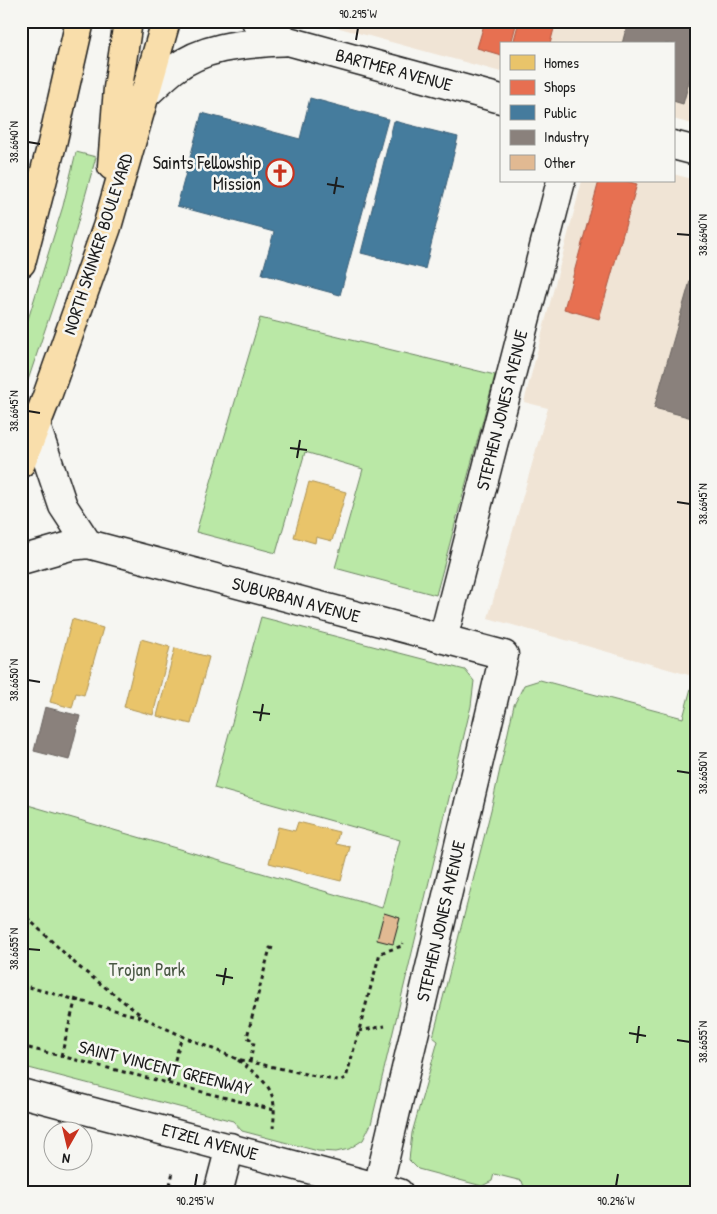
<svg xmlns="http://www.w3.org/2000/svg" width="717" height="1214" font-family="'Patrick Hand',sans-serif">
	<style>
		.built { fill: #f0e4d5 }
		.green { fill: #bae8a6; stroke: #6b8261 }
		.homes { fill: #e9c46a; stroke: #ac9253 }
		.shops { fill: #e76f51; stroke: #aa5641 }
		.public { fill: #457b9d; stroke: #395e76 }
		.industry { fill: #8a817c; stroke: #69635f }
		.building { fill: #e1b992; stroke: #1c1c1c }
		.lines { fill: none; stroke-linecap: round; stroke-linejoin: round }
		.street-casing { stroke: #1c1c1c; stroke-width: 31 }
		.secondary-casing { stroke: #1c1c1c; stroke-width: 31 }
		.primary-casing { stroke: #1c1c1c; stroke-width: 31 }
		.path { stroke: #1c1c1c; stroke-width: 3; stroke-dasharray: 4 4; stroke-linecap: butt }
		.street { stroke: #f6f6f2; stroke-width: 28 }
		.secondary { stroke: #f6f6f2; stroke-width: 28 }
		.primary { stroke: #f9deab; stroke-width: 28 }
		.ticks { fill: none; stroke: #1c1c1c; stroke-width: 2 }
		.labels { text-anchor: middle; stroke-width: 5; stroke-linejoin: round; paint-order: stroke }
		.street-label { font-size: 18px; fill: #1c1c1c; stroke: #f6f6f2 }
		.poi-label { font-size: 18px; fill: #1c1c1c; stroke: #f6f6f2; text-anchor: end }
		.park-label { font-size: 18px; fill: #4b5945; stroke: #f6f6f2 }
		.neatline { fill: none; stroke: #1c1c1c; stroke-width: 2 }
		.ticks-label { font-size: 12px; text-anchor: middle; fill: #1c1c1c }
	</style>
	<rect width="100%" height="100%" fill="#f6f6f2"/>
	<filter id="ink" filterUnits="userSpaceOnUse"><feTurbulence type="fractalNoise" baseFrequency=".02" numOctaves="2"/><feDisplacementMap in="SourceGraphic" scale="10" xChannelSelector="R" yChannelSelector="G"/><feConvolveMatrix kernelMatrix="1 2 1 2 8 2 1 2 1" color-interpolation-filters="sRGB"/></filter>
	<g filter="url(#ink)">
		<path class="built" d="M 314,21 L 696,21 L 696,125 L 673,119 L 673,44 L 501,44 L 501,72 Z
			M 673,174 L 696,180 L 696,677 L 488,618 L 548,408 L 524,402 L 582,181 L 673,181 Z"/>
		<path class="green" d="M 76,152 L 96,157 L 62,279 L 21,401 L 21,342 L 63,206 Z
			M 260,318 L 495,375 L 436,595 L 335,568 L 363,469 L 305,452 L 276,553 L 196,532 Z
			M 261,617 L 465,670 L 474,681 L 471,706 L 371,1124 L 363,1140 L 349,1149 L 336,1152 L 318,1151 L 242,1131 L 233,1121 L 21,1066 L 21,803 L 382,908 L 400,840 L 214,788 Z
			M 694,677 L 696,677 L 696,1193 L 526,1193 L 522,1181 L 494,1174 L 492,1181 L 482,1186 L 418,1169 L 409,1160 L 412,1133 L 438,1041 L 433,1037 L 491,810 L 514,705 L 524,685 L 540,680 L 683,718 Z"/>
		<path class="homes" d="M 309,482 L 346,492 L 332,541 L 316,537 L 315,543 L 294,537 Z
			M 72,619 L 103,628 L 84,695 L 76,693 L 72,708 L 50,702 Z
			M 141,639 L 170,647 L 153,715 L 124,707 Z
			M 175,648 L 209,657 L 191,724 L 157,716 Z
			M 298,822 L 339,832 L 336,844 L 350,847 L 341,881 L 269,863 L 278,827 L 295,831 Z"/>
		<path class="shops" d="M 485,21 L 517,21 L 511,44 L 501,44 L 501,55 L 477,48 Z
			M 519,21 L 556,21 L 550,44 L 513,44 Z
			M 599,181 L 626,181 L 637,184 L 599,319 L 564,309 Z"/>
		<path class="public" d="M 310,98 L 388,119 L 340,295 L 262,274 L 274,232 L 177,206 L 202,113 L 300,139 Z
			M 394,121 L 458,137 L 425,269 L 361,253 Z"/>
		<path class="industry" d="M 628,21 L 696,21 L 696,57 L 683,104 L 673,101 L 673,44 L 622,44 Z
			M 696,260 L 696,419 L 654,408 Z
			M 45,707 L 80,716 L 69,760 L 34,751 Z"/>
		<path class="building" d="M 384,913 L 400,918 L 393,944 L 377,940 Z"/>
		<g class="lines">
			<g class="street-casing">
				<path id="street" d="M 256,21 L 288,41 L 501,99
					M 144,96 C 154,87 163,78 173,70 C 206,44 248,44 288,41
					M 673,145 L 696,151
					M 36,426 L 63,506 L 88,544
					M 21,560 L 70,546 L 88,544 L 504,655 L 378,1187
					M 443,639 L 561,181
					M 218,1193 L 230,1147"/>
			</g>
			<g class="secondary-casing">
				<path id="secondary" d="M 21,1093 L 399,1193"/>
			</g>
			<g class="primary-casing">
				<path id="primary" d="M 112,166 L 118,88 L 128,21
					M 21,263 L 52,144 L 80,21
					M 21,463 L 46,399 L 107,227 L 166,21"/>
			</g>
			<path class="path" d="M 21,912 L 79,967 L 142,1016
				M 21,985 L 144,1018 L 182,1036 L 237,1059 L 338,1081 L 346,1078 L 380,953 L 402,946 L 403,943
				M 359,1031 L 385,1026
				M 21,1046 L 274,1110
				M 61,1056 L 76,998
				M 238,1060 C 267,1083 278,1088 273,1128
				M 250,1062 L 254,1042 L 247,1037 L 270,948 L 274,949
				M 168,1083 L 182,1036
				M 168,1193 L 173,1172"/>
			<use href="#street" class="street"/>
			<use href="#secondary" class="secondary"/>
			<use href="#primary" class="primary"/>
		</g>
	</g>
	<path class="ticks" d="M 356,40 L 358,28M 28,142 L 40,144M 327,184 L 344,187M 334,194 L 337,177M 677,234 L 690,235M 28,411 L 40,413M 290,448 L 307,450M 297,458 L 300,440M 677,502 L 690,504M 28,680 L 40,682M 253,712 L 270,714M 260,721 L 263,704M 677,771 L 690,773M 28,949 L 40,950M 216,975 L 233,978M 223,985 L 226,968M 629,1033 L 646,1036M 677,1040 L 690,1042M 637,1043 L 639,1026M 195,1186 L 197,1174M 616,1186 L 618,1174"/>
	<defs>
		<g id="church-ring" transform="scale(1.4375)"><circle r="9.5" fill="#f6f6f2" stroke="#c8321e" stroke-width="1.5"/><path d="M-1.2-6h2.4v3.5h3.3v2.4h-3.3V6h-2.4V-.1h-3.3v-2.4h3.3Z" fill="#c8321e"/></g>
	</defs>
	<g fill-rule="evenodd">
		<use href="#church-ring" x="280" y="173"/>
	</g>
	<g class="labels">
		<g class="street-label">
			<text transform="translate(394 70) rotate(15)" y="6">BARTMER AVENUE</text>
			<text transform="translate(98 244) rotate(-72)" y="6">NORTH SKINKER BOULEVARD</text>
			<text transform="translate(502 410) rotate(-76)" y="6">STEPHEN JONES AVENUE</text>
			<text transform="translate(296 600) rotate(15)" y="6">SUBURBAN AVENUE</text>
			<text transform="translate(441 921) rotate(-77)" y="6">STEPHEN JONES AVENUE</text>
			<text transform="translate(165 1068) rotate(14)" y="6">SAINT VINCENT GREENWAY</text>
			<text transform="translate(210 1142) rotate(15)" y="6">ETZEL AVENUE</text>
		</g>
		<g class="poi-label">
			<text x="261" y="169">Saints Fellowship<tspan x="261" dy="21">Mission</tspan></text>
		</g>
		<g class="park-label">
			<text x="147" y="976">Trojan Park</text>
		</g>
	</g>
	<rect width="717" height="1214" fill="none" stroke="#f6f6f2" stroke-width="55"/>
	<rect x="500" y="42" width="175" height="140" fill="#f6f6f2" stroke="#9f9f9c"/>
	<rect x="510" y="55" width="25" height="15" fill="#e9c46a" stroke="#9f9f9c"/>
	<text x="544" y="68" font-size="15" fill="#1c1c1c">Homes</text>
	<rect x="510" y="80" width="25" height="15" fill="#e76f51" stroke="#9f9f9c"/>
	<text x="544" y="92" font-size="15" fill="#1c1c1c">Shops</text>
	<rect x="510" y="105" width="25" height="15" fill="#457b9d" stroke="#9f9f9c"/>
	<text x="544" y="118" font-size="15" fill="#1c1c1c">Public</text>
	<rect x="510" y="130" width="25" height="15" fill="#8a817c" stroke="#9f9f9c"/>
	<text x="544" y="142" font-size="15" fill="#1c1c1c">Industry</text>
	<rect x="510" y="155" width="25" height="15" fill="#e1b992" stroke="#9f9f9c"/>
	<text x="544" y="168" font-size="15" fill="#1c1c1c">Other</text>
	<g transform="translate(68 1146) rotate(188)"><circle r="24" fill="#f6f6f2" stroke="#9f9f9c"/>
	<path d="M0-4L9 19L0 12L-9 19Z" fill="#c8321e"/>
	<text y="-8" font-size="14" font-weight="bold" text-anchor="middle" fill="#1c1c1c">N</text>
	</g>
	<rect x="28" y="28" width="662" height="1158" class="neatline"/>
	<g class="ticks-label">
		<text x="358" y="18">90.295°W</text>
		<text transform="translate(14 142) rotate(-90)" y="4">38.6640°N</text>
		<text transform="translate(703 235) rotate(-90)" y="4">38.6640°N</text>
		<text transform="translate(14 411) rotate(-90)" y="4">38.6645°N</text>
		<text transform="translate(703 504) rotate(-90)" y="4">38.6645°N</text>
		<text transform="translate(14 680) rotate(-90)" y="4">38.6650°N</text>
		<text transform="translate(703 773) rotate(-90)" y="4">38.6650°N</text>
		<text transform="translate(14 949) rotate(-90)" y="4">38.6655°N</text>
		<text transform="translate(703 1042) rotate(-90)" y="4">38.6655°N</text>
		<text x="195" y="1205">90.295°W</text>
		<text x="616" y="1205">90.296°W</text>
	</g>
</svg>
